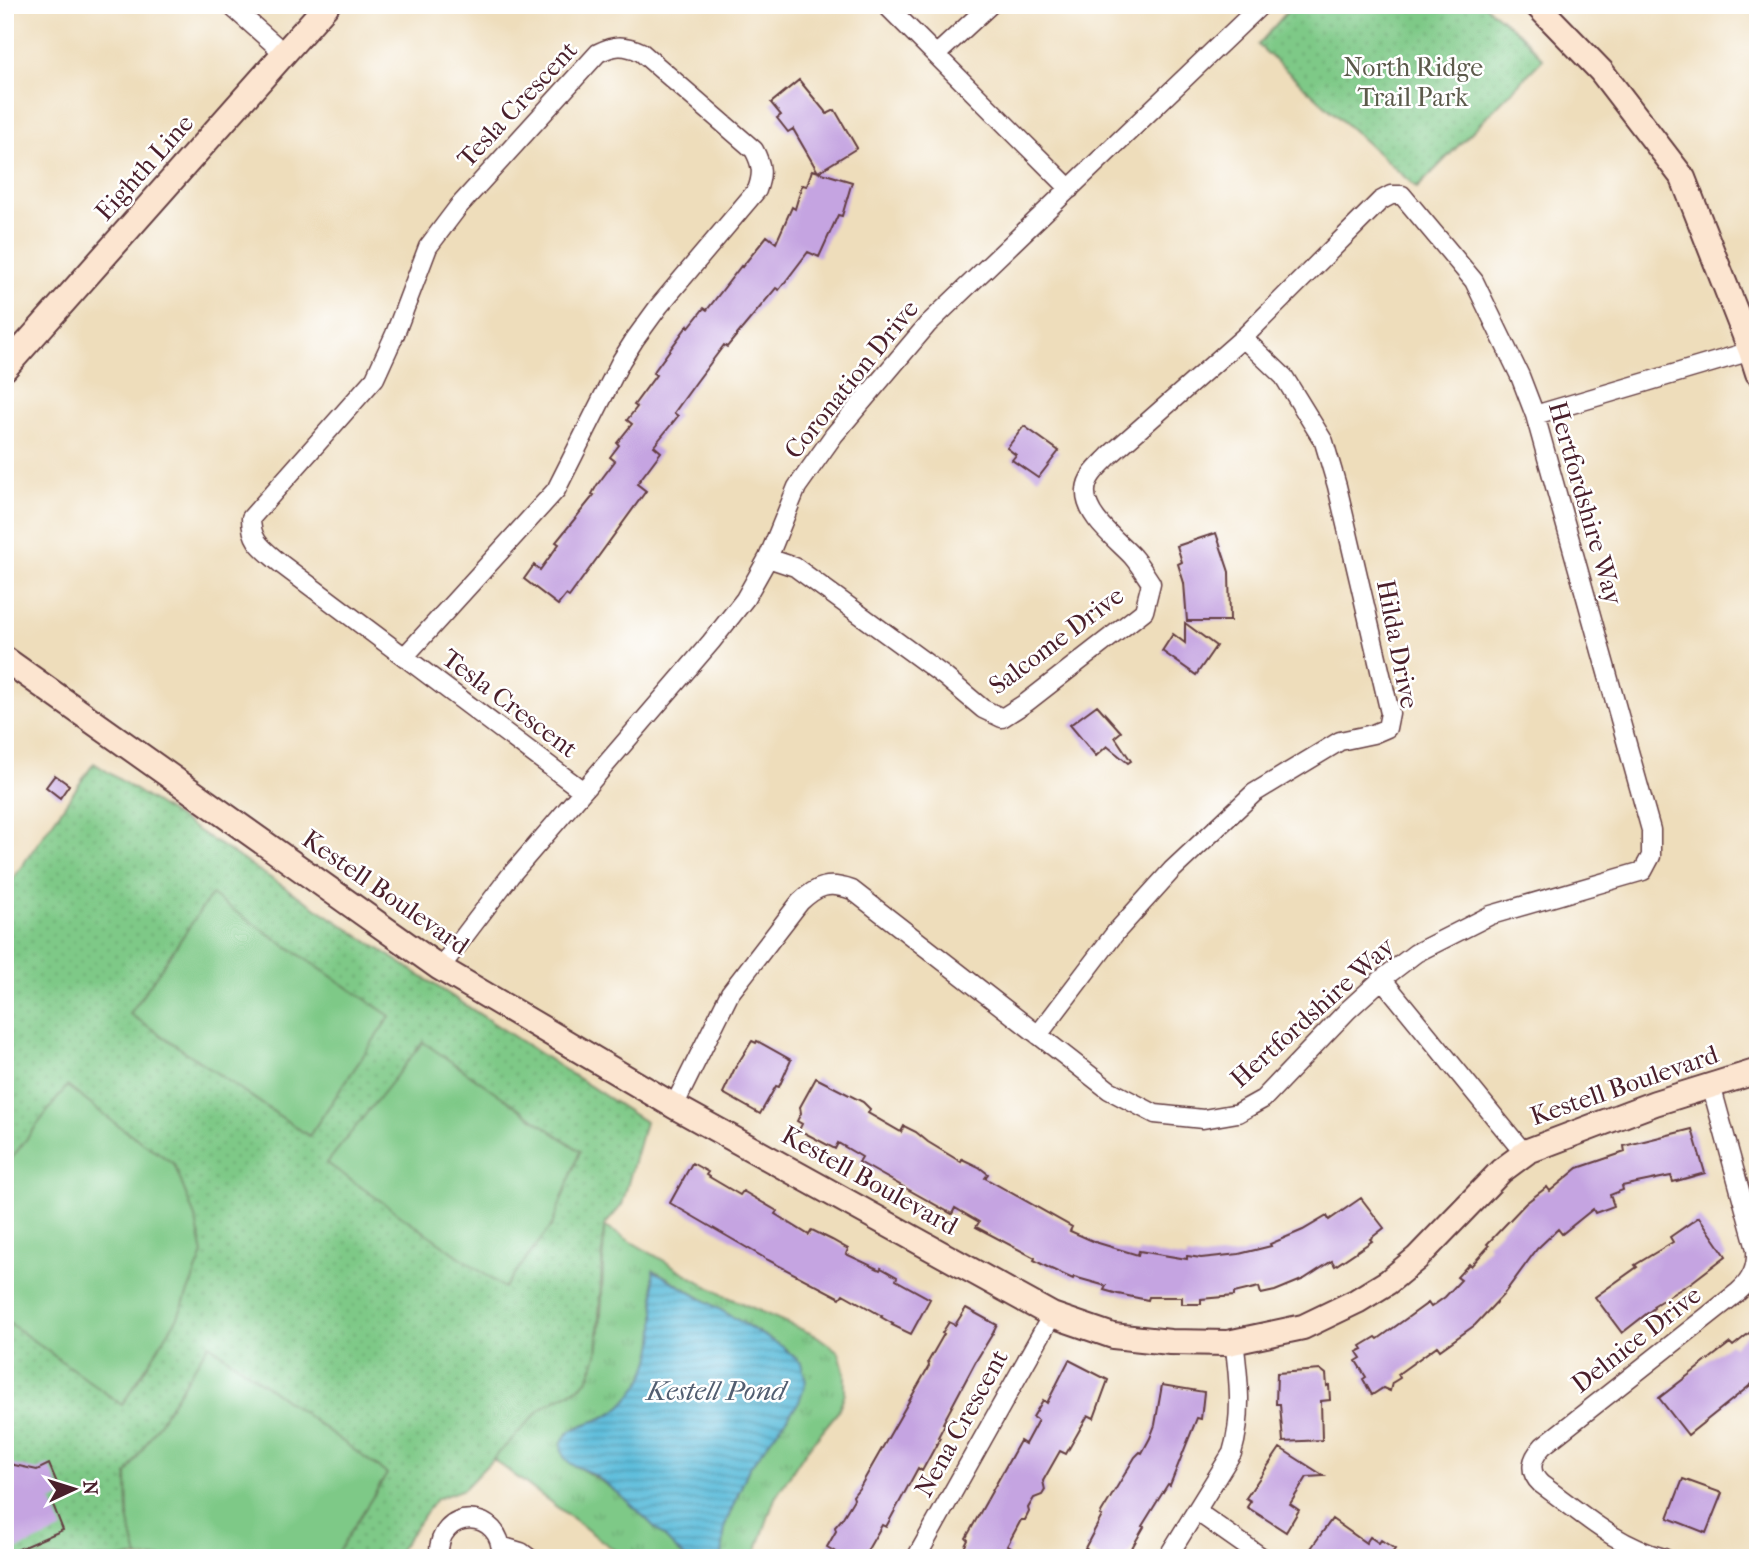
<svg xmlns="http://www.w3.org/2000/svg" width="1763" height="1563" font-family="'IM FELL French Canon',serif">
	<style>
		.grass { fill: url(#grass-tufts); stroke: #647459; stroke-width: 2 }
		.park { fill: url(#park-dots); stroke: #647459; stroke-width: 2 }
		.pitch { fill: #7ec987; stroke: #647459; stroke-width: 2 }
		.water { fill: url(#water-rules); stroke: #546e83; stroke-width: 2 }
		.building { fill: #c5a4e1 }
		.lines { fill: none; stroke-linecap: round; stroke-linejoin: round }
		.street-casing { stroke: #633c41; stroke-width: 21 }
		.secondary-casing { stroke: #633c41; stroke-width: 28 }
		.street { stroke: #fff; stroke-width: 18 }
		.secondary { stroke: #fce5d0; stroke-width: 24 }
		.labels { text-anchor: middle; stroke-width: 5; stroke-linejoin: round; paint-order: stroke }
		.park-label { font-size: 26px; fill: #5c5a4b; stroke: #fff }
		.street-label { font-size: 26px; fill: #4a1f2b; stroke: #fff }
		.water-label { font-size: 28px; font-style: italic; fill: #525e71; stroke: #fff }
	</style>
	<defs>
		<pattern id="grass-tufts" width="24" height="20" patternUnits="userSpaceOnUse" patternTransform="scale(1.75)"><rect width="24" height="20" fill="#7ec987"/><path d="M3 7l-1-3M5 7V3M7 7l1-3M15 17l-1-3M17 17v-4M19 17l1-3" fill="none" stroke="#6eac75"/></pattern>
		<pattern id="park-dots" width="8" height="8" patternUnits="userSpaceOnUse" patternTransform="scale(1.75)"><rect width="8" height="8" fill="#7ec987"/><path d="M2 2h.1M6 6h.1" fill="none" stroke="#6eac75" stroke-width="1.8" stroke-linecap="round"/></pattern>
		<pattern id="water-rules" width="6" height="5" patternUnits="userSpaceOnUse" patternTransform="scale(1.75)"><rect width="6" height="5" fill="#5dbddb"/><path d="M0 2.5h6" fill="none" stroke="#4f99b2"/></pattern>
	</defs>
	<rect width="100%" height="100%" fill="#fff"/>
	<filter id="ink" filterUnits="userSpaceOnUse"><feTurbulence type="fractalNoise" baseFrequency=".0143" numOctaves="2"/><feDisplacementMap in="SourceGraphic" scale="14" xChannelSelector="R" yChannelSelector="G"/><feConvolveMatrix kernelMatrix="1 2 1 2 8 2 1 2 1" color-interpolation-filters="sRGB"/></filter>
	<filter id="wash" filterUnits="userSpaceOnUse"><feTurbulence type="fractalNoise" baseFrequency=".00686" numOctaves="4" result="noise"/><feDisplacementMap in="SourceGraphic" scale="28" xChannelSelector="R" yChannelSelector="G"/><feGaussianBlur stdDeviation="1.57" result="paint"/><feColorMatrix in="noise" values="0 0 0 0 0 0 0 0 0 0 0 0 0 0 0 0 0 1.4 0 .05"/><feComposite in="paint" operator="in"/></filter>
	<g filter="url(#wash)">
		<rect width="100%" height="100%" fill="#edb"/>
		<path class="grass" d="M 604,1226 L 723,1295 L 817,1336 L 839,1352 L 845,1374 L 845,1393 L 837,1413 L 805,1452 L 775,1498 L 754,1558 L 722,1558 L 725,1525 L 749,1468 L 799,1402 L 801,1363 L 783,1347 L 654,1270 C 652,1289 656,1310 656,1330 C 654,1364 638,1401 606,1416 C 597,1421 585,1424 575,1428 L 571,1464 C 617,1485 650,1523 685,1558 L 625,1558 L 493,1459 C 509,1442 524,1423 541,1408 C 555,1397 575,1394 587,1380 C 605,1358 602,1258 604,1226 Z"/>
		<path class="park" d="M 1293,5 L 1484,5 L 1519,33 L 1543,59 L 1417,188 L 1258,45 Z
			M 94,763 L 645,1122 L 622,1205 L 604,1226 L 597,1355 L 588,1379 L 578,1388 L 543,1407 L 464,1489 L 436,1499 L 393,1558 L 5,1558 L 5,890 Z"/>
		<path class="pitch" d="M 211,895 L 390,1016 L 309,1136 L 130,1014 Z
			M 423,1042 L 580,1151 L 552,1225 L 504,1288 L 327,1163 Z
			M 67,1086 L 116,1124 L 174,1164 L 196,1220 L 203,1254 L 178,1317 L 122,1405 L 5,1320 L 5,1167 Z
			M 209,1344 L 387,1474 L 334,1558 L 138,1558 L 128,1517 L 127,1474 Z"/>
		<path class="water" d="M 653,1270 L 783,1347 L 801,1363 L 806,1381 L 799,1402 L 749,1468 L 725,1525 L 722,1558 L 685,1558 C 656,1529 628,1498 594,1475 C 584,1468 568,1467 563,1455 C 553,1429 590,1424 605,1417 C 613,1413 620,1408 626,1401 C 663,1362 655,1319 653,1270 Z"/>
		<g id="blocks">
			<path class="building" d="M 799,80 L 827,114 L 835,110 L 857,148 L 818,172 L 793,129 L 788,132 L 777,118 L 781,115 L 771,103 Z
				M 812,170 L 852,182 L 842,216 L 838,215 L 819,257 L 808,252 L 779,290 L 776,288 L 727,347 L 724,345 L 697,381 L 674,413 L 678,416 L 654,446 L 661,452 L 637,484 L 646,491 L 569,597 L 566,595 L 558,605 L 524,579 L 534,565 L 540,570 L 559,544 L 556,542 L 594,495 L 592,494 L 597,485 L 615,461 L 610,457 L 619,445 L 617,443 L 632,424 L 627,420 L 637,407 L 634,405 L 656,375 L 653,373 L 688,325 L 689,327 L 704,308 L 707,310 L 741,266 L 742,267 L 767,236 L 776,243 L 792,207 L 795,209 L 802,185 L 807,186 Z
				M 1024,426 L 1059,451 L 1038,478 L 1012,460 L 1016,455 L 1007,448 Z
				M 1216,533 L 1229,572 L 1230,621 L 1187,621 L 1184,583 L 1178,564 L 1182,562 L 1177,546 Z
				M 1185,623 L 1216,646 L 1196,675 L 1162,651 L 1173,634 L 1185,643 Z
				M 1097,705 L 1121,732 L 1115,737 L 1131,761 L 1128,763 L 1107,746 L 1096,756 L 1070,725 Z
				M 55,775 L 69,785 L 60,798 L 46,787 Z
				M 752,1041 L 756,1043 L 757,1041 L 791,1060 L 779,1087 L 776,1086 L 760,1114 L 723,1093 L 735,1068 Z
				M 816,1078 L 863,1102 L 870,1109 L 868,1113 L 901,1132 L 904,1126 L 916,1132 L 928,1142 L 961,1162 L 962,1159 L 979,1167 L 988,1174 L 985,1178 L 1072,1227 L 1070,1231 L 1095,1242 L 1138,1255 L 1139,1251 L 1187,1259 L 1187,1256 L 1201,1258 L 1239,1254 L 1271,1246 L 1270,1244 L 1303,1230 L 1327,1216 L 1329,1220 L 1361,1198 L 1384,1228 L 1370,1239 L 1372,1241 L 1335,1266 L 1332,1261 L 1304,1279 L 1275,1291 L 1261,1294 L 1259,1287 L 1234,1293 L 1234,1296 L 1201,1299 L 1201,1304 L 1182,1304 L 1182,1297 L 1149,1297 L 1148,1300 L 1118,1294 L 1104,1290 L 1106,1286 L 1074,1277 L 1073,1279 L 1049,1268 L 1034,1260 L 1035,1258 L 976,1227 L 979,1222 L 955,1208 L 952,1214 L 859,1162 L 862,1157 L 838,1143 L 835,1149 L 799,1130 L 802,1124 L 797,1121 L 801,1113 L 800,1107 Z
				M 1692,1129 L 1705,1173 L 1673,1182 L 1671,1176 L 1622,1186 L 1623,1190 L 1610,1195 L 1614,1206 L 1595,1213 L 1593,1209 L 1562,1234 L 1558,1229 L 1537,1249 L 1503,1295 L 1475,1325 L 1440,1350 L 1437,1346 L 1398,1374 L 1400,1378 L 1392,1383 L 1390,1391 L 1383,1388 L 1372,1395 L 1363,1379 L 1366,1377 L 1356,1361 L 1361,1358 L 1357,1352 L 1363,1349 L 1361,1346 L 1376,1337 L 1378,1339 L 1428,1303 L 1431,1307 L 1445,1297 L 1461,1280 L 1457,1277 L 1469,1264 L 1471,1266 L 1489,1246 L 1487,1244 L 1526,1203 L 1547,1187 L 1550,1191 L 1578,1168 L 1625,1152 L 1624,1146 Z
				M 692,1163 L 708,1172 L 706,1175 L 740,1195 L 743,1191 L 777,1211 L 775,1214 L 809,1235 L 812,1230 L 832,1240 L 848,1249 L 846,1254 L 880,1270 L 881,1268 L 897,1277 L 896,1280 L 930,1299 L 911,1334 L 892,1325 L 893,1324 L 881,1317 L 882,1316 L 843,1294 L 840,1298 L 768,1260 L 670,1203 Z
				M 1699,1217 L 1726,1256 L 1692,1282 L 1653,1306 L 1654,1308 L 1622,1333 L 1595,1297 L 1637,1267 L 1635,1265 L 1673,1242 L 1670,1237 Z
				M 966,1308 L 997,1325 L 993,1333 L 976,1361 L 943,1423 L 945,1424 L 938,1437 L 940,1438 L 922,1471 L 918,1468 L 886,1527 L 882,1525 L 863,1558 L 846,1558 L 827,1547 L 836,1531 L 835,1527 L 842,1519 L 854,1499 L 853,1496 L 860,1487 L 929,1366 L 928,1362 L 944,1334 L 942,1333 L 949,1322 L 955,1325 Z
				M 1758,1326 L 1758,1379 L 1688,1435 L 1659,1398 L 1730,1343 L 1733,1346 Z
				M 1069,1360 L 1108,1380 L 1094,1418 L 1088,1415 L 1066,1454 L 1060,1451 L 1043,1481 L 1045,1490 L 1042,1495 L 1034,1498 L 1028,1508 L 1029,1512 L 1025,1520 L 1021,1520 L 1007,1546 L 1011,1548 L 1006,1558 L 959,1558 L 968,1540 L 966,1538 L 1020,1441 L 1025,1444 L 1038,1420 L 1033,1417 L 1043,1400 L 1047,1403 Z
				M 1321,1370 L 1326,1374 L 1327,1386 L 1329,1385 L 1330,1400 L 1321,1401 L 1322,1440 L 1283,1442 L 1280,1404 L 1276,1404 L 1277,1373 Z
				M 1162,1385 L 1204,1392 L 1201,1419 L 1197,1418 L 1170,1485 L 1168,1484 L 1142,1526 L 1144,1527 L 1126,1558 L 1101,1558 L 1085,1548 L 1102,1516 L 1100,1515 L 1135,1457 L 1140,1452 L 1142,1453 L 1150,1438 L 1155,1425 Z
				M 1280,1448 L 1324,1476 L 1307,1477 L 1290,1504 L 1299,1510 L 1286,1532 L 1247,1507 L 1251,1501 L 1246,1498 Z
				M 5,1463 L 37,1470 L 49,1464 L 63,1497 L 52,1502 L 63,1530 L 5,1555 Z
				M 1683,1479 L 1722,1493 L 1706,1533 L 1668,1518 Z
				M 1332,1519 L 1366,1543 L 1370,1537 L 1379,1543 L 1381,1540 L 1395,1549 L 1392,1553 L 1400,1558 L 1318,1558 L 1309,1551 Z"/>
		</g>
	</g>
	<g filter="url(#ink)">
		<use href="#blocks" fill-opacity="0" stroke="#633c41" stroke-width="2"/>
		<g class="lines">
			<g class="street-casing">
				<path id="street" d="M 230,5 L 284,53
					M 886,5 L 1070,189
					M 936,55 L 990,5
					M 1535,415 L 1751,351
					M 405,656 L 556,490 L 621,361 L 635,339 L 659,306 L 757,190 C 763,174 762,165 754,150 L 641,52 C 624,44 614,45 598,53 L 459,206 L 428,247 L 395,334 L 375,378 L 251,518 C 251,543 264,549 281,564 L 583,791
					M 440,968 L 510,876 L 711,642 L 745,599 L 768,558 L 797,487 L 834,435 L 928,324 L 1261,5
					M 1382,979 L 1524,1153
					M 1038,1035 L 1116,932 L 1172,870 L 1254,793 L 1340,741 L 1373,734 L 1387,728 L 1390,713 L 1337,486 L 1324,442 L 1284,377 L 1243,338
					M 674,1106 L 730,993 L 800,902 C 818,885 829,882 852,890 L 1109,1090 L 1155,1114 L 1203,1119 L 1238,1113 L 1263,1099 L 1348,1010 L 1382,979 L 1416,953 L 1491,915 L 1643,871 L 1651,856 L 1651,830 L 1535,415 L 1520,376 L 1474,281 L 1402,195 L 1391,195 L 1380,201 L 1243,338 L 1110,455 C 1101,465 1087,475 1086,490 C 1084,516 1116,539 1132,556 C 1139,564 1145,574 1151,583 L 1144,611 L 1027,702 L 1002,718 L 983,709 L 944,676 L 795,567 L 768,558
					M 1196,1511 L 1263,1558
					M 501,1546 L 521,1552 L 529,1558
					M 439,1558 C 435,1506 505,1507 501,1558
					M 916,1558 L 1052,1315
					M 1167,1558 L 1232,1453 C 1243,1417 1239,1378 1234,1341
					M 1664,1558 C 1616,1546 1580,1512 1541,1484 C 1527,1471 1532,1458 1543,1446 L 1738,1292 C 1752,1280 1757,1267 1756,1249 L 1711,1085"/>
			</g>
			<g class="secondary-casing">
				<path id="secondary" d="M 1537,5 L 1601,71 L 1683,178 L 1751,351 L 1758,373
					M 5,368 L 327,5
					M 5,659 L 440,968 L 674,1106 L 1052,1315 L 1113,1336 L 1170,1342 L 1228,1343 L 1303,1327 L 1357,1301 L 1388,1282 L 1417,1258 L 1501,1171 L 1528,1151 L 1655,1103 L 1758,1071"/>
			</g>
			<use href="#street" class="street"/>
			<use href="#secondary" class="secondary"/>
		</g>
	</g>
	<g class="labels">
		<g class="park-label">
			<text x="1413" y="76">North Ridge<tspan x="1413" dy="30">Trail Park</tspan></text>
		</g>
		<g class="street-label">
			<text transform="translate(517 104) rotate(-47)" y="9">Tesla Crescent</text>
			<text transform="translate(144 167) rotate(-48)" y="9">Eighth Line</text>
			<text transform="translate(851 379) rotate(-51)" y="9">Coronation Drive</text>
			<text transform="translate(1586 503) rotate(74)" y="9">Hertfordshire Way</text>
			<text transform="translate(1056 640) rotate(-37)" y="9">Salcome Drive</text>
			<text transform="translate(1398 644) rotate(79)" y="9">Hilda Drive</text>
			<text transform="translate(510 703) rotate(37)" y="9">Tesla Crescent</text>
			<text transform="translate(386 892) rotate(35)" y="9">Kestell Boulevard</text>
			<text transform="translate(1312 1012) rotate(-42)" y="9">Hertfordshire Way</text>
			<text transform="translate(1624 1085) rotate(-19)" y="9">Kestell Boulevard</text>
			<text transform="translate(870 1180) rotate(29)" y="9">Kestell Boulevard</text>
			<text transform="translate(1636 1339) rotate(-38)" y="9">Delnice Drive</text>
			<text transform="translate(961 1423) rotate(-61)" y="9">Nena Crescent</text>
		</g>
		<g class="water-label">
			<text x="716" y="1400">Kestell Pond</text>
		</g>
	</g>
	<rect width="1763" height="1563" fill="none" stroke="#fff" stroke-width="28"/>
	<g transform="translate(74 1489) rotate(86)" stroke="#ffffff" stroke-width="5" paint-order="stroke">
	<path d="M0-5L12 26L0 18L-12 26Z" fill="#4a1f2b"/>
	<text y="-10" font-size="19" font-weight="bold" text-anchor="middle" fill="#4a1f2b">N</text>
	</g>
</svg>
